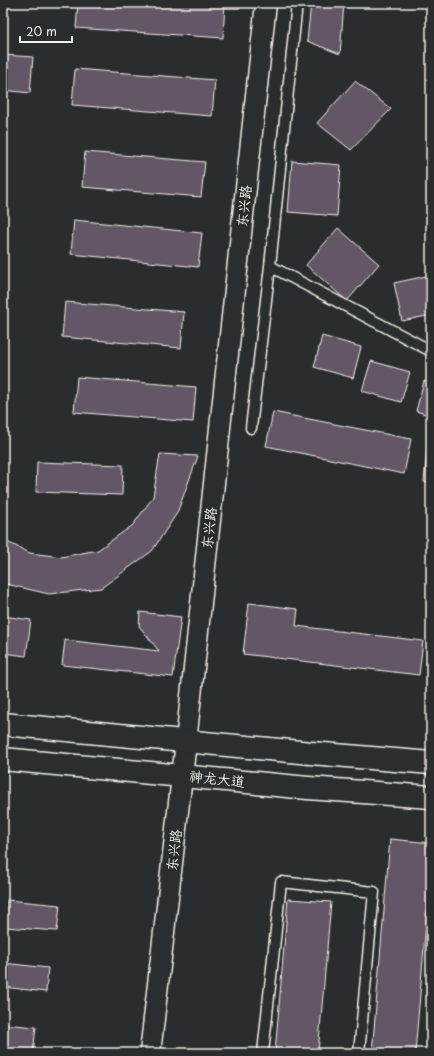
<svg xmlns="http://www.w3.org/2000/svg" width="434" height="1056" font-family="'Playpen Sans','LXGW WenKai TC',sans-serif">
	<style>
		.building { fill: #635766; stroke: #f4f1e8 }
		.lines { fill: none; stroke-linecap: round; stroke-linejoin: round }
		.lane-casing { stroke: #f4f1e8; stroke-width: 13 }
		.street-casing { stroke: #f4f1e8; stroke-width: 23 }
		.secondary-casing { stroke: #f4f1e8; stroke-width: 25 }
		.lane { stroke: #2a2d2e; stroke-width: 10 }
		.street { stroke: #2a2d2e; stroke-width: 20 }
		.secondary { stroke: #2a2d2e; stroke-width: 22 }
		.labels { text-anchor: middle; stroke-width: 3.5; stroke-linejoin: round; paint-order: stroke }
		.street-label { font-size: 14px; fill: #f4f1e8; stroke: #2a2d2e }
	</style>
	<rect width="100%" height="100%" fill="#2a2d2e"/>
	<filter id="ink" filterUnits="userSpaceOnUse"><feTurbulence type="fractalNoise" baseFrequency=".025" numOctaves="2"/><feDisplacementMap in="SourceGraphic" scale="8" xChannelSelector="R" yChannelSelector="G"/><feConvolveMatrix kernelMatrix="1 2 1 2 8 2 1 2 1" color-interpolation-filters="sRGB"/></filter>
	<g filter="url(#ink)">
		<path class="building" d="M 78,3 L 225,3 L 223,38 L 76,28 Z
			M 311,3 L 344,3 L 340,54 L 307,41 Z
			M 3,55 L 33,57 L 30,93 L 3,90 Z
			M 75,69 L 215,80 L 212,116 L 72,105 Z
			M 355,81 L 391,109 L 351,150 L 317,123 Z
			M 85,152 L 205,162 L 201,197 L 82,187 Z
			M 292,161 L 341,165 L 337,216 L 288,212 Z
			M 74,220 L 202,233 L 198,267 L 71,254 Z
			M 338,228 L 379,264 L 347,301 L 306,265 Z
			M 431,275 L 431,315 L 402,321 L 394,283 Z
			M 65,302 L 184,312 L 181,348 L 62,337 Z
			M 322,336 L 361,347 L 353,378 L 314,367 Z
			M 371,361 L 410,372 L 401,402 L 362,391 Z
			M 77,377 L 196,387 L 193,422 L 74,412 Z
			M 424,381 L 431,383 L 431,416 L 416,411 Z
			M 273,412 L 411,439 L 404,474 L 266,446 Z
			M 427,449 L 431,449 L 431,483 L 424,482 Z
			M 160,454 L 198,456 L 177,513 L 152,551 L 101,588 L 49,594 L 6,584 L 3,582 L 3,540 L 30,553 L 61,557 L 98,550 L 133,525 L 153,497 Z
			M 37,462 L 123,465 L 122,495 L 36,492 Z
			M 249,603 L 298,609 L 296,626 L 423,641 L 419,675 L 243,654 Z
			M 140,612 L 181,617 L 173,677 L 62,665 L 65,640 L 159,651 L 139,626 Z
			M 3,616 L 31,620 L 26,656 L 3,653 Z
			M 390,839 L 431,843 L 431,865 L 415,1053 L 372,1053 Z
			M 288,899 L 331,902 L 318,1053 L 275,1053 Z
			M 7,900 L 60,905 L 57,931 L 5,927 Z
			M 3,963 L 48,968 L 46,992 L 3,987 Z
			M 3,1024 L 36,1027 L 33,1053 L 3,1051 Z"/>
		<g class="lines">
			<g class="lane-casing">
				<path id="lane" d="M 270,266 L 431,351
					M 251,428 L 270,266 L 297,3
					M 263,1053 L 281,882 L 374,892 L 359,1053"/>
			</g>
			<g class="street-casing">
				<path id="street" d="M 150,1053 L 186,742 L 266,3"/>
			</g>
			<g class="secondary-casing">
				<path id="secondary" d="M 3,724 L 311,753 L 431,763
					M 3,759 L 308,788 L 431,797"/>
			</g>
			<use href="#lane" class="lane"/>
			<use href="#street" class="street"/>
			<use href="#secondary" class="secondary"/>
		</g>
	</g>
	<g class="labels">
		<g class="street-label">
			<text transform="translate(244 206) rotate(-84)" y="5">东兴路</text>
			<text transform="translate(209 528) rotate(-84)" y="5">东兴路</text>
			<text transform="translate(217 779) rotate(6)" y="5">神龙大道</text>
			<text transform="translate(174 850) rotate(-83)" y="5">东兴路</text>
		</g>
	</g>
	<rect width="434" height="1056" fill="none" stroke="#2a2d2e" stroke-width="16"/>
	<rect x="8" y="8" width="418" height="1040" fill="none" stroke="#f4f1e8" stroke-width="1.5" filter="url(#ink)"/>
	<path d="M20 36v6h52v-6" fill="none" stroke="#f4f1e8" stroke-width="2"/>
	<text x="26" y="36" font-size="12" fill="#f4f1e8" stroke="#2a2d2e" stroke-width="3" paint-order="stroke">20 m</text>
</svg>
